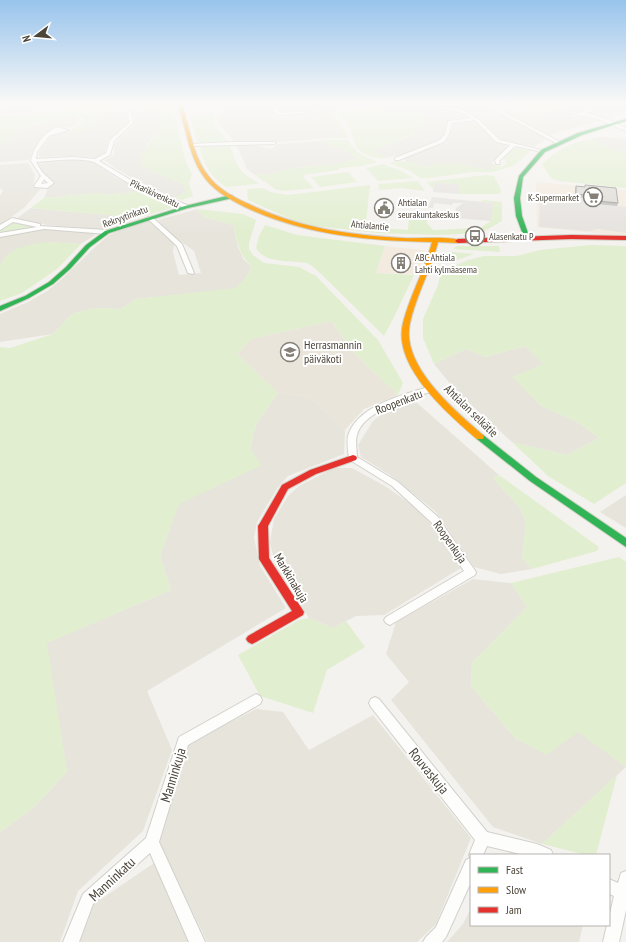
<svg xmlns="http://www.w3.org/2000/svg" width="626" height="942" font-family="'PT Sans Narrow',sans-serif">
	<style>
		.residential { fill: #e7e4dc }
		.commercial { fill: #f3ebdf }
		.education { fill: #eae5da }
		.green { fill: #e1eecf }
		.parking { fill: #e6e3df }
		.lines { fill: none; stroke-linecap: round; stroke-linejoin: round }
		.street-casing { stroke: #d2d0cb; stroke-width: 2 }
		.fast-casing { stroke: #d3cfc5; stroke-width: 2 }
		.slow-casing { stroke: #d3cfc5; stroke-width: 2 }
		.jam-casing { stroke: #d3cfc5; stroke-width: 2 }
		.street { fill: #fdfdfc; fill-rule: evenodd }
		.fast { fill: #30b455; fill-rule: evenodd }
		.slow { fill: #ff9f0a; fill-rule: evenodd }
		.jam { fill: #e5322d; fill-rule: evenodd }
		.wall { fill: #bfbcb8 }
		.building { fill: #dedbd6; stroke: #9b9996 }
		.labels { text-anchor: middle; stroke-width: 4; stroke-linejoin: round; paint-order: stroke }
		.far-street-label { font-size: 10px; fill: #4b4439; stroke: #fff }
		.far-poi-label { font-size: 10px; fill: #4b4439; stroke: #fff; text-anchor: start }
		.poi-label { font-size: 12px; fill: #4b4439; stroke: #fff; text-anchor: start }
		.street-label { font-size: 12px; fill: #4b4439; stroke: #fff }
		.near-street-label { font-size: 14px; fill: #4b4439; stroke: #fff }
	</style>
	<rect width="100%" height="100%" fill="#f4f2ee"/>
	<path class="residential" d="M 3,103 L 56,103 L 53,109 L 0,114 L 0,110 L 4,107 Z
		M 222,103 L 269,103 L 276,116 L 325,112 L 328,113 L 343,134 L 327,138 L 278,142 L 234,141 L 219,124 L 218,119 L 222,109 Z
		M 275,103 L 362,103 L 366,105 L 355,108 L 295,113 L 283,112 L 279,110 Z
		M 380,103 L 490,103 L 495,111 L 472,114 L 453,108 Z
		M 496,103 L 530,103 L 534,110 L 500,110 Z
		M 580,103 L 610,103 L 567,116 L 569,118 L 584,115 L 600,120 L 549,135 L 512,115 L 529,113 L 542,113 Z
		M 618,103 L 626,103 L 626,112 L 604,119 L 585,113 Z
		M 382,106 L 435,107 L 460,111 L 470,116 L 466,119 L 449,119 L 446,124 L 444,134 L 441,140 L 411,152 L 386,158 L 373,151 L 414,135 L 419,113 L 385,111 Z
		M 160,109 L 161,125 L 147,145 L 142,164 L 145,168 L 183,184 L 186,192 L 174,198 L 134,179 L 115,168 L 105,160 L 114,156 L 114,144 L 134,125 L 135,120 L 134,111 Z
		M 102,111 L 127,111 L 129,122 L 108,140 L 104,154 L 98,158 L 77,156 L 39,157 L 39,152 L 49,138 L 54,135 L 69,131 L 86,131 L 95,124 Z
		M 495,113 L 512,119 L 546,139 L 534,147 L 502,140 L 475,115 Z
		M 78,118 L 76,124 L 70,127 L 54,128 L 46,134 L 33,151 L 29,160 L 0,162 L 0,147 L 17,132 L 30,126 L 54,119 Z
		M 472,120 L 479,123 L 494,140 L 507,146 L 506,149 L 492,163 L 495,165 L 489,170 L 457,164 L 436,164 L 427,167 L 411,162 L 406,162 L 404,158 L 407,157 L 445,142 L 450,132 L 452,123 Z
		M 601,137 L 626,139 L 626,150 L 617,152 L 592,139 Z
		M 321,141 L 360,158 L 337,164 L 284,169 L 278,173 L 255,175 L 247,169 L 236,144 L 255,145 L 269,149 L 273,148 L 278,144 Z
		M 70,160 L 91,161 L 117,178 L 144,191 L 103,195 L 99,193 L 44,198 L 48,188 L 55,183 L 44,174 L 38,164 Z
		M 28,163 L 35,175 L 33,187 L 41,188 L 25,207 L 0,225 L 0,196 L 3,191 L 0,187 L 0,165 Z
		M 31,208 L 119,216 L 128,220 L 105,230 L 48,225 L 16,219 Z
		M 197,209 L 204,217 L 233,225 L 238,247 L 244,260 L 251,266 L 247,276 L 236,289 L 136,299 L 121,309 L 94,308 L 72,314 L 53,334 L 0,342 L 0,314 L 28,302 L 47,291 L 62,279 L 95,247 L 109,235 L 124,229 L 149,221 L 174,244 L 173,252 L 179,275 L 201,273 L 194,251 L 167,231 L 158,220 Z
		M 40,229 L 93,232 L 95,235 L 81,244 L 45,242 L 5,257 L 0,267 L 0,237 Z
		M 525,346 L 544,364 L 513,377 L 540,405 L 579,423 L 599,438 L 567,455 L 512,442 L 457,392 L 434,364 L 466,349 L 485,357 Z
		M 278,393 L 310,397 L 345,430 L 344,454 L 288,476 L 278,487 L 257,522 L 254,538 L 260,566 L 286,608 L 147,691 L 172,750 L 143,831 L 78,891 L 60,942 L 0,942 L 0,832 L 33,808 L 67,772 L 46,643 L 171,590 L 160,556 L 179,503 L 261,465 L 250,449 L 256,424 Z
		M 416,402 L 499,475 L 493,478 L 520,508 L 526,523 L 522,557 L 532,569 L 501,574 L 474,567 L 435,511 L 390,475 L 361,457 L 358,445 L 373,421 L 387,410 Z
		M 334,468 L 352,468 L 385,486 L 412,505 L 434,527 L 461,568 L 384,615 L 356,616 L 333,628 L 309,618 L 275,565 L 270,542 L 274,519 L 288,496 L 299,486 Z
		M 626,495 L 626,528 L 600,512 Z
		M 473,579 L 511,583 L 527,607 L 472,663 L 471,686 L 516,739 L 546,754 L 578,731 L 626,767 L 542,844 L 493,827 L 391,700 L 409,682 L 386,654 L 396,622 Z
		M 256,709 L 283,712 L 309,750 L 373,715 L 471,838 L 436,924 L 417,942 L 207,942 L 159,843 L 188,744 Z
		M 154,863 L 190,942 L 79,942 L 94,904 Z
		M 471,908 L 471,925 L 583,925 L 579,942 L 447,942 L 463,924 Z"/>
	<path class="commercial" d="M 536,182 L 626,190 L 626,236 L 537,227 Z
		M 385,246 L 423,250 L 418,274 L 376,273 Z"/>
	<path class="education" d="M 331,321 L 356,355 L 398,395 L 364,409 L 345,430 L 310,397 L 278,393 L 237,354 L 251,339 Z"/>
	<path class="green" d="M 86,103 L 139,103 L 122,108 L 102,110 L 95,124 L 86,132 L 69,131 L 81,124 L 84,117 C 62,119 36,119 17,132 C 11,136 5,143 0,147 L 0,116 L 48,114 L 62,108 Z
		M 144,103 L 170,103 C 181,125 179,152 192,174 L 189,183 L 193,196 L 182,200 L 174,198 L 186,192 L 183,184 L 145,168 L 142,164 L 142,155 L 161,125 L 160,109 L 134,111 L 135,108 Z
		M 365,103 L 380,103 L 368,104 L 371,106 L 382,106 L 385,111 L 419,113 L 422,117 L 423,124 L 414,134 L 374,151 L 386,158 C 377,160 361,155 356,146 C 353,139 352,132 348,125 C 345,119 337,115 331,112 L 370,107 Z
		M 530,103 L 580,103 L 542,113 L 529,113 L 512,115 L 500,110 L 534,110 Z
		M 328,113 L 330,113 L 340,121 L 349,138 L 327,138 L 343,134 Z
		M 215,114 C 211,126 221,133 228,142 L 198,143 L 190,116 Z
		M 592,139 L 617,152 L 626,150 L 626,188 L 559,181 L 551,178 L 542,164 C 558,150 570,142 592,139 Z
		M 329,140 L 348,140 C 354,153 365,157 378,162 L 361,166 L 340,168 L 338,170 L 304,175 L 303,177 L 314,188 L 283,191 L 275,189 L 255,175 L 278,173 L 284,169 L 337,164 L 359,158 L 321,141 Z
		M 229,144 L 237,164 L 242,172 L 258,183 L 257,184 L 226,187 C 209,175 206,167 200,148 L 203,146 Z
		M 517,148 L 530,151 L 521,160 L 512,166 L 493,172 L 473,172 L 429,178 L 420,178 L 410,171 L 389,163 L 396,161 L 411,162 L 427,167 L 436,164 L 457,164 L 489,170 L 495,165 L 502,167 L 507,163 L 504,159 L 512,149 Z
		M 383,164 L 399,170 L 413,178 L 378,181 L 366,168 Z
		M 348,172 L 357,182 L 320,187 L 311,177 Z
		M 486,175 L 494,176 L 501,190 L 500,194 L 459,194 L 460,185 L 435,182 L 434,190 L 426,182 Z
		M 418,181 L 425,191 L 401,188 L 379,190 L 378,184 Z
		M 370,185 L 366,222 L 381,228 L 408,230 L 409,216 L 421,211 L 427,215 L 427,223 L 433,230 L 480,228 L 491,221 L 493,203 L 479,201 L 484,200 L 502,202 L 502,221 L 481,233 L 438,235 L 379,233 L 315,226 L 291,219 L 248,200 L 247,189 L 264,188 L 270,192 L 288,195 Z
		M 144,191 L 171,203 L 174,206 L 169,209 L 128,220 L 119,216 L 31,208 L 44,198 L 99,193 L 103,195 Z
		M 197,209 L 243,214 L 256,220 L 249,243 L 249,249 L 253,255 L 264,263 L 299,267 L 316,276 L 378,340 L 403,383 L 398,395 L 356,355 L 331,321 L 251,339 L 237,354 L 278,393 L 256,424 L 250,449 L 262,465 L 179,504 L 160,556 L 171,590 L 47,643 L 67,772 L 33,808 L 0,832 L 0,347 L 10,348 L 53,334 L 72,314 L 94,308 L 121,309 L 136,299 L 236,288 L 247,276 L 251,266 C 239,255 237,240 233,225 L 204,217 Z
		M 13,223 L 33,225 L 35,227 L 0,233 L 0,231 Z
		M 265,225 L 297,235 L 385,246 L 376,273 L 414,275 L 395,315 L 384,336 L 319,272 C 315,269 311,264 306,263 C 290,260 265,264 256,248 L 259,236 Z
		M 45,242 L 81,244 L 57,269 L 22,293 L 0,301 C 0,292 0,275 0,266 C 5,248 29,245 45,242 Z
		M 590,245 L 626,246 L 626,483 L 594,504 L 548,476 L 512,442 L 567,455 L 599,438 L 579,423 L 540,405 L 512,377 L 543,364 L 525,346 L 485,357 L 466,349 L 434,364 L 423,338 L 423,319 L 438,285 L 442,268 L 450,268 L 468,260 L 484,256 L 517,256 L 540,250 Z
		M 457,246 L 499,246 L 500,252 L 453,249 Z
		M 452,252 L 474,254 L 449,263 L 444,263 Z
		M 499,475 L 599,547 L 597,551 L 532,569 L 522,557 L 526,523 L 520,508 L 493,478 Z
		M 619,557 L 626,562 L 626,767 L 578,732 L 546,755 L 516,739 L 471,686 L 472,663 L 527,607 L 511,583 Z
		M 309,618 L 333,628 L 346,621 L 365,647 L 327,670 L 313,713 L 260,696 L 238,655 L 299,620 Z
		M 617,775 L 596,855 L 586,855 L 542,844 Z"/>
	<path class="parking" d="M 435,182 L 460,185 L 459,194 L 433,192 Z
		M 540,194 L 586,198 L 586,203 L 626,207 L 626,233 L 598,229 L 589,231 L 539,227 Z
		M 432,197 L 493,203 L 491,221 L 455,218 L 456,208 L 463,203 L 453,203 L 452,205 L 434,203 L 433,208 L 428,208 Z"/>
	<g class="lines">
		<g class="street-casing">
			<path id="street" d="M 270,103 L 274,103 L 278,111 L 281,113 L 328,110 L 330,111 L 280,115 L 275,113 Z
				M 491,103 L 495,103 L 500,110 L 562,143 L 558,144 L 498,112 Z
				M 612,103 L 617,103 L 585,113 L 606,119 L 626,128 L 626,131 C 606,124 592,111 570,117 L 568,116 Z
				M 371,104 L 425,105 L 460,109 L 477,118 L 500,140 L 545,151 L 543,152 L 515,146 L 499,161 L 500,164 L 496,164 L 495,160 L 510,145 L 496,142 L 475,120 L 452,123 L 449,134 L 444,142 L 399,160 L 395,160 L 395,158 L 440,140 L 445,134 L 448,121 L 471,118 L 458,111 L 425,107 L 370,106 Z
				M 130,112 L 132,113 L 133,123 L 114,141 L 110,155 L 99,161 L 134,182 L 189,206 L 189,208 L 185,208 L 130,184 L 94,162 C 76,157 55,161 36,162 L 42,172 L 54,183 L 47,188 L 35,187 L 34,186 L 41,176 L 31,161 C 34,147 44,131 58,127 L 68,130 L 49,136 L 37,152 L 36,159 L 73,157 L 95,159 L 106,153 L 110,140 L 129,123 L 128,113 ZM 44,179 L 48,183 L 41,184 Z
				M 231,142 L 274,142 L 276,143 L 274,144 L 192,146 L 190,145 L 192,144 Z
				M 148,217 L 152,217 L 182,244 L 194,273 L 193,274 L 188,273 L 177,246 L 148,219 Z
				M 12,218 L 40,224 L 40,226 L 107,230 L 110,232 L 107,234 L 44,229 L 0,237 L 0,233 L 37,227 L 13,222 L 0,230 L 0,225 Z
				M 428,387 L 431,387 L 435,389 L 434,391 C 413,397 363,410 357,435 C 355,442 357,450 357,457 L 398,482 L 437,516 L 476,572 L 475,575 L 390,625 L 386,623 L 384,620 L 386,617 L 464,571 L 431,522 L 392,486 L 350,460 L 349,458 C 348,450 346,440 349,433 C 360,405 403,395 428,387 Z
				M 256,694 L 260,696 L 262,700 L 260,704 L 188,745 L 159,842 L 205,942 L 189,942 L 150,853 L 93,904 L 79,942 L 63,942 L 83,894 L 146,838 L 179,737 Z
				M 375,697 L 379,699 L 487,832 L 537,844 L 551,850 L 553,855 L 524,855 L 487,846 L 483,855 L 471,855 L 471,882 L 446,937 L 442,942 L 423,942 L 426,937 L 436,927 L 466,860 L 470,858 L 469,855 L 475,840 L 371,707 L 369,703 L 371,699 Z
				M 626,871 L 626,910 L 619,942 L 603,942 L 607,925 L 609,925 L 609,918 L 614,896 L 609,894 L 609,879 L 618,883 L 621,873 Z"/>
		</g>
		<g class="fast-casing">
			<path id="fast" d="M 626,119 L 626,121 L 582,135 L 545,152 L 523,177 L 520,198 L 522,216 L 530,239 L 525,240 L 516,216 L 514,198 L 519,176 L 541,150 L 578,133 Z
				M 231,195 L 233,196 L 233,198 L 188,208 L 109,233 L 90,247 L 70,269 L 53,284 L 29,298 L 0,311 L 0,306 L 25,296 L 49,282 L 66,267 L 86,245 L 105,231 L 185,206 Z
				M 480,434 L 483,435 L 536,477 L 626,538 L 626,547 L 530,481 L 477,439 L 476,437 L 477,435 Z"/>
		</g>
		<g class="slow-casing">
			<path id="slow" d="M 177,103 L 181,103 C 190,126 192,154 207,174 C 217,189 235,198 251,205 C 299,228 350,235 402,238 C 421,239 442,236 460,240 L 460,242 L 458,243 L 438,242 C 431,270 416,295 410,323 C 400,365 455,411 483,435 L 484,437 L 483,439 L 477,439 C 448,414 392,366 403,323 C 410,295 425,270 432,242 C 368,241 304,235 245,207 C 229,199 212,190 202,174 C 188,153 186,126 177,103 Z"/>
		</g>
		<g class="jam-casing">
			<path id="jam" d="M 571,235 L 626,236 L 626,240 L 571,239 L 458,243 L 455,241 L 458,239 Z
				M 353,455 L 356,456 L 357,458 L 356,460 L 316,474 L 288,489 L 268,526 L 269,558 L 304,612 L 303,615 L 256,642 L 252,644 L 248,642 L 246,639 L 248,636 L 292,611 L 259,559 L 258,526 L 260,523 L 282,485 L 310,470 Z"/>
		</g>
		<use href="#street" class="street"/>
		<use href="#fast" class="fast"/>
		<use href="#slow" class="slow"/>
		<use href="#jam" class="jam"/>
	</g>
	<path class="wall" d="M 585,185 L 618,203 L 617,206 L 586,203 L 586,198 L 575,197 L 575,189 L 576,186 L 585,187 Z"/>
	<path class="building" d="M 585,185 L 616,188 L 618,203 L 587,200 L 587,195 L 576,194 L 576,186 L 585,187 Z"/>
	<linearGradient id="sky" x2="0" y2="1"><stop stop-color="#98c4ec"/><stop offset="0.44" stop-color="#faf9f7"/><stop offset="1" stop-color="#faf9f7" stop-opacity="0"/></linearGradient>
	<rect width="626" height="235" fill="url(#sky)"/>
	<defs>
		<g id="supermarket-ring" transform="scale(1)"><circle r="9.5" fill="#fff" stroke="#868178" stroke-width="1.5"/><path d="M-6-5.5h2.5l.6 2H6L4.5 2H-2.5L-4.4-4H-6ZM-1.5 3.2a1.3 1.3 0 1 0 .1 0ZM3 3.2a1.3 1.3 0 1 0 .1 0Z" fill="#868178"/></g>
		<g id="civic-ring" transform="scale(1)"><circle r="9.5" fill="#fff" stroke="#868178" stroke-width="1.5"/><path d="M-.6-6.5H3V-4.5H.6V-3L4-1V1h2V6H-6V1h2V-1L-.6-3ZM-1.2 2.5V6h2.4V2.5Z" fill="#868178"/></g>
		<g id="bus-ring" transform="scale(1)"><circle r="9.5" fill="#fff" stroke="#868178" stroke-width="1.5"/><path d="M-5-6H5V4H4V6H2V4H-2V6H-4V4H-5ZM-3.5-4V0h7V-4ZM-3.5 1.2v1.5H-2V1.2ZM2 1.2v1.5H3.5V1.2Z" fill="#868178"/></g>
		<g id="building-ring" transform="scale(1)"><circle r="9.5" fill="#fff" stroke="#868178" stroke-width="1.5"/><path d="M-4-6H4V6H1V3H-1V6H-4ZM-2.5-4.3h1.7v1.8h-1.7ZM.8-4.3h1.7v1.8H.8ZM-2.5-1h1.7V.8h-1.7ZM.8-1h1.7V.8H.8Z" fill="#868178"/></g>
		<g id="school-ring" transform="scale(1)"><circle r="9.5" fill="#fff" stroke="#868178" stroke-width="1.5"/><path d="M0-5L7-2L0 1L-7-2ZM-4 1L0 2.5L4 1V4Q0 6-4 4Z" fill="#868178"/></g>
	</defs>
	<g fill-rule="evenodd">
		<use href="#supermarket-ring" x="593" y="197"/>
		<use href="#civic-ring" x="384" y="208"/>
		<use href="#bus-ring" x="475" y="236"/>
		<use href="#building-ring" x="401" y="263"/>
		<use href="#school-ring" x="290" y="352"/>
	</g>
	<g class="labels">
		<g class="far-street-label">
			<text transform="translate(155 193) rotate(25)" y="4">Pikarikivenkatu</text>
			<text transform="translate(125 216) rotate(-20)" y="4">Rekryytinkatu</text>
			<text transform="translate(370 225) rotate(5)" y="4">Ahtialantie</text>
		</g>
		<g class="far-poi-label">
			<text x="579" y="201" text-anchor="end">K-Supermarket</text>
			<text x="398" y="206">Ahtialan<tspan x="398" dy="12">seurakuntakeskus</tspan></text>
			<text x="489" y="240">Alasenkatu P</text>
			<text x="415" y="261">ABC Ahtiala<tspan x="415" dy="12">Lahti kylmäasema</tspan></text>
		</g>
		<g class="poi-label">
			<text x="304" y="349">Herrasmannin<tspan x="304" dy="14">päiväkoti</tspan></text>
		</g>
		<g class="street-label">
			<text transform="translate(399 402) rotate(-21)" y="4">Roopenkatu</text>
			<text transform="translate(471 411) rotate(44)" y="4">Ahtialan selkätie</text>
			<text transform="translate(450 542) rotate(55)" y="4">Roopenkuja</text>
			<text transform="translate(291 578) rotate(59)" y="4">Markkinakuja</text>
		</g>
		<g class="near-street-label">
			<text transform="translate(429 771) rotate(51)" y="5">Rouvaskuja</text>
			<text transform="translate(173 775) rotate(-73)" y="5">Manninkuja</text>
			<text transform="translate(112 879) rotate(-43)" y="5">Manninkatu</text>
		</g>
	</g>
	<rect x="470" y="854" width="140" height="72" fill="#ffffff" stroke="#b7b4b0"/>
	<rect x="478" y="867" width="20" height="6" fill="#30b455" stroke="#b7b4b0"/>
	<text x="506" y="874" font-size="12" fill="#4b4439">Fast</text>
	<rect x="478" y="887" width="20" height="6" fill="#ff9f0a" stroke="#b7b4b0"/>
	<text x="506" y="894" font-size="12" fill="#4b4439">Slow</text>
	<rect x="478" y="907" width="20" height="6" fill="#e5322d" stroke="#b7b4b0"/>
	<text x="506" y="914" font-size="12" fill="#4b4439">Jam</text>
	<g transform="translate(36 36) rotate(254)" stroke="#ffffff" stroke-width="3" paint-order="stroke">
	<path d="M0-3L7 15L0 10L-7 15Z" fill="#4b4439"/>
	<text y="-6" font-size="11" font-weight="bold" text-anchor="middle" fill="#4b4439">N</text>
	</g>
</svg>
